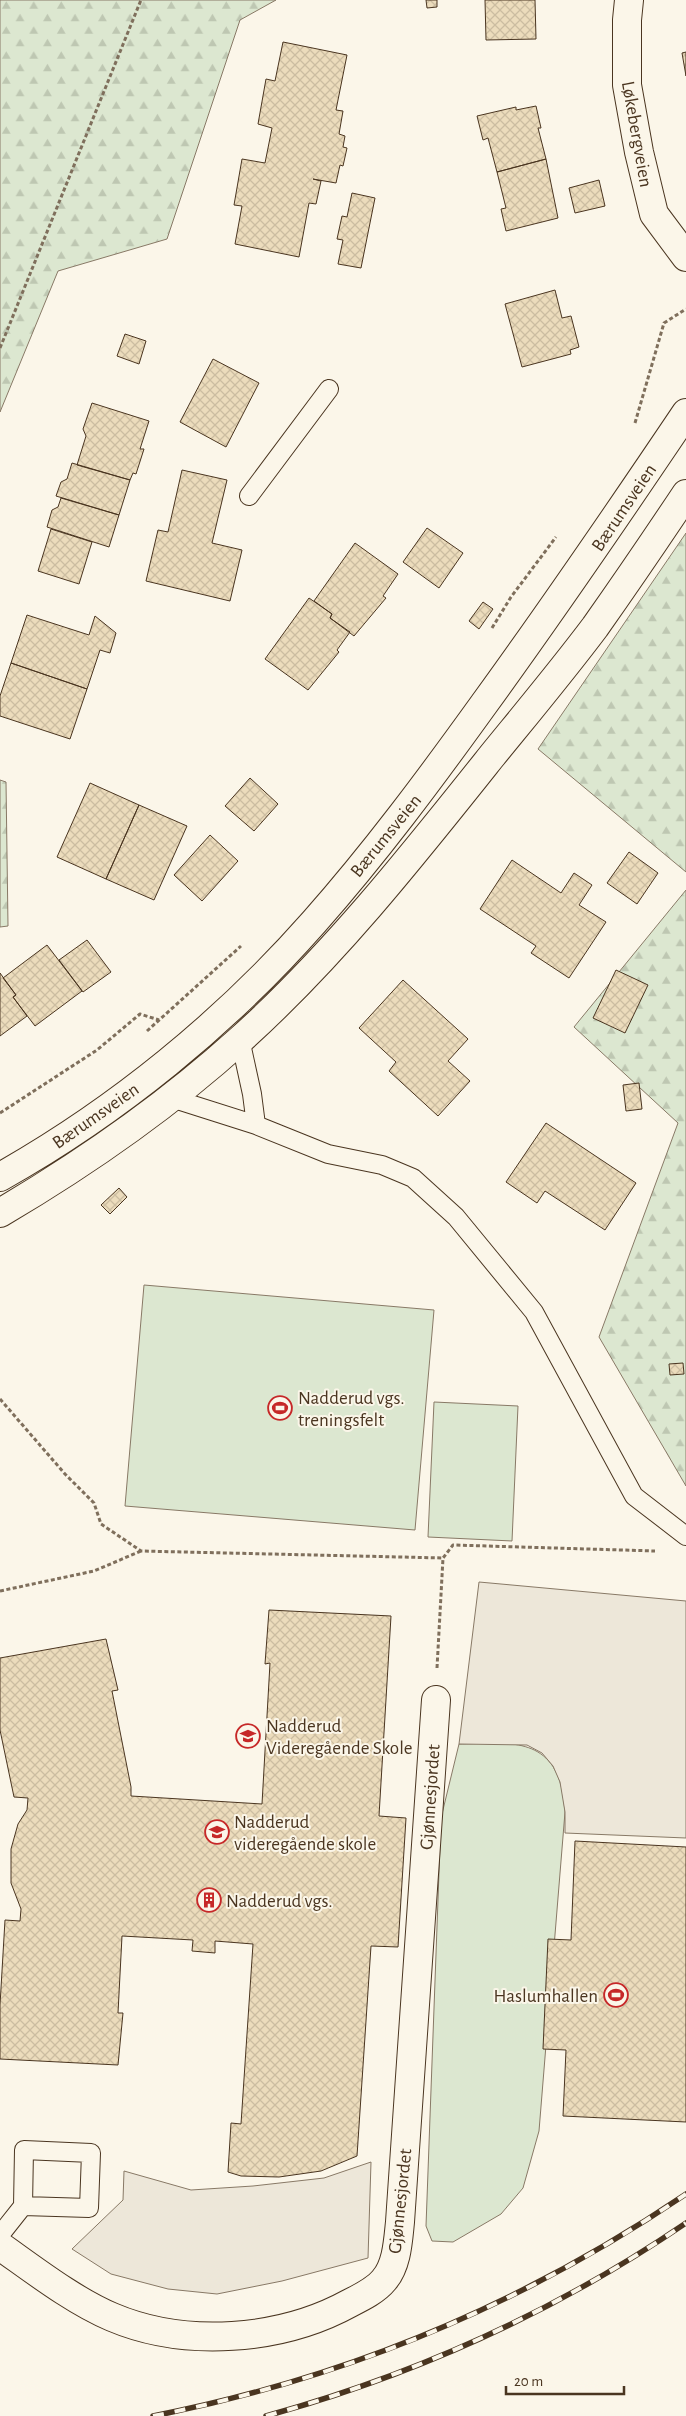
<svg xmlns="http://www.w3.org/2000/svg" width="686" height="2416" font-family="'Alegreya Sans',sans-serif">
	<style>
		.grass { fill: #dce7d0; stroke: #887966 }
		.forest { fill: url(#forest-firs); stroke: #887966 }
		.parking { fill: #ede7d9; stroke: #887966 }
		.building { fill: url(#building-cross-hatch); stroke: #4a3520 }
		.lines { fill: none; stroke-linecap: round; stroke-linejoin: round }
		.lane-casing { stroke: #4a3520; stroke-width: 20 }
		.street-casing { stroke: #4a3520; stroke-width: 30 }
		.primary-casing { stroke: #4a3520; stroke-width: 30 }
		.path { stroke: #7f6f5c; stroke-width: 3; stroke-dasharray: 4 2.5; stroke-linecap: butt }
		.lane { stroke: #fbf6e9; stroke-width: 18 }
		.street { stroke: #fbf6e9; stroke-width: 28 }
		.primary { stroke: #fbf6e9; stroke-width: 28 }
		.rail-casing { stroke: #4a3520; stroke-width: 5.5 }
		.rail { stroke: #fbf6e9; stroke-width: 4; stroke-dasharray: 11; stroke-linecap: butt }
		.labels { text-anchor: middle; stroke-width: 4; stroke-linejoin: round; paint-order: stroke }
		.street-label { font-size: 19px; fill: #4a3520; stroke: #fbf6e9 }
		.poi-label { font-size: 19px; fill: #4a3520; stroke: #fbf6e9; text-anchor: start }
	</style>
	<defs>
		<pattern id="forest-firs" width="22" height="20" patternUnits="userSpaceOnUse" patternTransform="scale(1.25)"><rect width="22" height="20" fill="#dce7d0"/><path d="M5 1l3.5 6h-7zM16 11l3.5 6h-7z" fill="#bec7b2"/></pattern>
		<pattern id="building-cross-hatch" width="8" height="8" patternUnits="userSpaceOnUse" patternTransform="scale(1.25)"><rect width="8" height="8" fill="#ecdcbc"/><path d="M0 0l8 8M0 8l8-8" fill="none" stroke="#ccbda1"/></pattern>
	</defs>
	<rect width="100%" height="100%" fill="#fbf6e9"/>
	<path class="grass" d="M 144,1285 L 434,1310 L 415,1530 L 125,1506 Z
		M 434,1402 L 518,1406 L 512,1541 L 428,1537 Z
		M 459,1744 C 498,1744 545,1734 560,1782 C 563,1791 564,1802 565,1812 L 539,2131 L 523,2188 L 501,2214 L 453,2242 L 432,2241 L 426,2226 L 441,1818 Z"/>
	<path class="forest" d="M 0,0 L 276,0 L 240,20 L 167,239 L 58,271 L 0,412 Z
		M 686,533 L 686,872 L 538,749 Z
		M 0,780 L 6,782 L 8,926 L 0,927 Z
		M 686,890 L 686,1486 L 599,1337 L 678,1123 L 574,1027 Z"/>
	<path class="parking" d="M 479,1582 L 686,1601 L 686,1838 L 565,1833 L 565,1812 L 560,1782 L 553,1766 L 542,1753 L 527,1745 L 459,1744 Z
		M 371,2162 L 368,2258 L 282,2281 L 217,2294 L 168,2289 L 111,2274 L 72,2249 L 123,2200 L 124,2171 L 191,2190 L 253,2186 L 324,2178 Z"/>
	<path class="building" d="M 426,0 L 437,0 L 437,7 L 427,8 Z
		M 485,0 L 535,0 L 536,39 L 486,40 Z
		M 283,42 L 347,55 L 336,110 L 343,111 L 339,134 L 345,136 L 343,147 L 347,148 L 343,166 L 340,165 L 336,183 L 313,179 L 321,181 L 316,204 L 309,203 L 299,257 L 235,244 L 242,206 L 234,205 L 242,159 L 265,163 L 272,128 L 258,124 L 266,79 L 275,81 Z
		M 686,52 L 686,76 L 682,53 Z
		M 536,106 L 541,128 L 538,128 L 546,159 L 497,172 L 488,138 L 483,140 L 477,116 L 516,107 L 516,110 Z
		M 546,159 L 558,218 L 506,231 L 501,209 L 506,208 L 497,172 Z
		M 599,180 L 605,206 L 575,213 L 569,188 Z
		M 352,193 L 375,198 L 361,268 L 338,264 L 343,240 L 337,239 L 342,216 L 347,217 Z
		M 555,290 L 562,318 L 571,316 L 579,347 L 570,350 L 571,354 L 522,367 L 505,304 Z
		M 125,334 L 146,341 L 139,364 L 117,356 Z
		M 213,359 L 259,383 L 226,447 L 180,422 Z
		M 92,403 L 149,421 L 140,449 L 144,449 L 136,474 L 133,473 L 130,480 L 77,465 L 86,436 L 83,429 Z
		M 72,463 L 130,480 L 119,515 L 56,496 L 61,482 L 67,479 Z
		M 182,470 L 227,480 L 212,543 L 242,550 L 230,601 L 146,581 L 158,530 L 168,532 Z
		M 61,498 L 119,515 L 109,547 L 47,527 L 52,510 L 58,507 Z
		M 427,528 L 463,553 L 439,588 L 403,562 Z
		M 51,529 L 92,542 L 79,584 L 38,571 Z
		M 355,543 L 398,574 L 383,596 L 386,598 L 354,636 L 330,618 L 332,614 L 314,601 Z
		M 309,598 L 332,614 L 330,618 L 350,632 L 337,650 L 339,652 L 308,690 L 265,659 Z
		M 483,602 L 493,609 L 479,629 L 469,621 Z
		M 27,615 L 89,635 L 95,616 L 116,633 L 110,653 L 100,650 L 87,689 L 11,663 Z
		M 11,663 L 87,689 L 70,739 L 0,716 L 0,696 Z
		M 250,778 L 278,804 L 254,831 L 225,806 Z
		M 90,783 L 139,805 L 106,879 L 57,857 Z
		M 139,805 L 187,826 L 154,900 L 106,879 Z
		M 210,835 L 238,861 L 202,901 L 174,875 Z
		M 629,852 L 658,873 L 637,904 L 607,883 Z
		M 512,860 L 561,893 L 574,873 L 592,885 L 579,905 L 606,922 L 569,978 L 531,953 L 536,946 L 480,909 Z
		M 87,940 L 111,972 L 83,992 L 59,960 Z
		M 47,945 L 82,991 L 35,1026 L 13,997 L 16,995 L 3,978 Z
		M 616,970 L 648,985 L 625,1033 L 593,1018 Z
		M 0,973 L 16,995 L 13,997 L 27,1016 L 0,1036 Z
		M 403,980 L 468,1039 L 448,1061 L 470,1081 L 438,1116 L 389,1071 L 396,1062 L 359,1028 Z
		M 639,1083 L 642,1109 L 626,1111 L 623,1085 Z
		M 546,1123 L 636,1183 L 605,1230 L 545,1191 L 537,1203 L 506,1182 Z
		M 119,1188 L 127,1197 L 110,1214 L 101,1205 Z
		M 683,1363 L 684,1374 L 670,1375 L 669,1364 Z
		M 269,1610 L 391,1616 L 379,1816 L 406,1818 L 398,1947 L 371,1946 L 357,2156 L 321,2171 L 279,2177 L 241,2176 L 228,2172 L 231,2123 L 241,2124 L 253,1944 L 215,1941 L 215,1953 L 192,1951 L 193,1940 L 122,1936 L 118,2013 L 123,2013 L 118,2065 L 0,2059 L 0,2005 L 5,1920 L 20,1921 L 21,1909 L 11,1883 L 11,1849 L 18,1824 L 27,1810 L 28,1798 L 14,1797 L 0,1730 L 0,1658 L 106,1639 L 118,1690 L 112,1691 L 131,1787 L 131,1796 L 262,1804 L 270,1663 L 265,1664 Z
		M 575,1841 L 686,1847 L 686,2122 L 563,2116 L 566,2050 L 543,2049 L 548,1939 L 571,1940 Z"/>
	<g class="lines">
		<g class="lane-casing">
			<path id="lane" d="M 249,496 L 329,389
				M 171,1098 L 256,1125 L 252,1094 L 240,1039
				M 256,1125 L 328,1154 L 382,1165 L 413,1178 L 456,1217 L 534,1312 L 634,1496 L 686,1536
				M 0,2235 L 23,2206 L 24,2150 L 91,2153 L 89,2208 L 23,2206"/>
		</g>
		<g class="street-casing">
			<path id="street" d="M 629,0 L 627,20 L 627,85 L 639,152 L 654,214 L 686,257
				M 0,2246 C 34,2270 74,2301 112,2317 C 185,2348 281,2341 350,2303 C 362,2297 376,2290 384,2280 C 397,2265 398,2241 400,2222 L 436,1700"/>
		</g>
		<g class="primary-casing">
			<path id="primary" d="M 0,1177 C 117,1111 225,1023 314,922 C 375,853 430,779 484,704 C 553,609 620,511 686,413
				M 0,1213 C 85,1163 167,1106 241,1039 C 334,955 413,855 491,757 C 526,714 562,671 595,627 C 626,583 656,539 686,494"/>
		</g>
		<path class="path" d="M 0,348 L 141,0
			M 635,423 L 664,323 L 686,309
			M 492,628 L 511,597 L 556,537
			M 147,1031 L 241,946
			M 0,1113 L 97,1050 L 140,1014 L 159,1020
			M 0,1399 L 65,1474 L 94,1503 L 101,1524 L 141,1551 L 443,1558
			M 0,1591 L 94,1571 L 141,1551
			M 437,1668 L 443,1558 L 453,1545 L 655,1551"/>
		<use href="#lane" class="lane"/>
		<use href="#street" class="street"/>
		<use href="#primary" class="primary"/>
		<g class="rail-casing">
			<path id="rail" d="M 153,2416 C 347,2378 522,2305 686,2194
				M 266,2416 C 415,2375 558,2310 686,2223"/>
		</g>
		<use href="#rail" class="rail"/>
	</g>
	<defs>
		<g id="stadium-ring" transform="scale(1.25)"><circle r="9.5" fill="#fbf6e9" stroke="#c62828" stroke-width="1.5"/><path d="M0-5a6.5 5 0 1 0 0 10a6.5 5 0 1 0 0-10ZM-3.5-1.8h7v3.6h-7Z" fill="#c62828"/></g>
		<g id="school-ring" transform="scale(1.25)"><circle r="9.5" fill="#fbf6e9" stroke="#c62828" stroke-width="1.5"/><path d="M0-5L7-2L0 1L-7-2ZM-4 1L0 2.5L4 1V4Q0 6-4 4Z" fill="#c62828"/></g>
		<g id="building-ring" transform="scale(1.25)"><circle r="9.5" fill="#fbf6e9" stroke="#c62828" stroke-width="1.5"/><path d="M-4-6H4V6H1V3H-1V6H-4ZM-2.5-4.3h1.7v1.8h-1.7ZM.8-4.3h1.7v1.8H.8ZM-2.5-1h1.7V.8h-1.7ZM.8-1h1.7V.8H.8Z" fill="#c62828"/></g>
	</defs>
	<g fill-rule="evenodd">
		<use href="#stadium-ring" x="280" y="1408"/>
		<use href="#school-ring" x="248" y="1736"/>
		<use href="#school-ring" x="217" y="1832"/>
		<use href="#building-ring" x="209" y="1900"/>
		<use href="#stadium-ring" x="616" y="1995"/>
	</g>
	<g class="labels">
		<g class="street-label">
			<text transform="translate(638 134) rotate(80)" y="7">Løkebergveien</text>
			<text transform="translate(623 507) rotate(-56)" y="7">Bærumsveien</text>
			<text transform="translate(385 835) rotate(-51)" y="7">Bærumsveien</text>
			<text transform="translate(95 1115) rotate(-35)" y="7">Bærumsveien</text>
			<text transform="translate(429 1797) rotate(-86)" y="7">Gjønnesjordet</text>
			<text transform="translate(399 2201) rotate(-84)" y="7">Gjønnesjordet</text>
		</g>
		<g class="poi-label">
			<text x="298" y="1404">Nadderud vgs.<tspan x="298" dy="22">treningsfelt</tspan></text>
			<text x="266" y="1732">Nadderud<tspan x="266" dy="22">Videregående Skole</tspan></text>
			<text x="234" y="1828">Nadderud<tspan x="234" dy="22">videregående skole</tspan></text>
			<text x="226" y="1907">Nadderud vgs.</text>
			<text x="598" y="2002" text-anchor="end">Haslumhallen</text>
		</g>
	</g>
	<path d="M506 2386v8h118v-8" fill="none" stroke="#4a3520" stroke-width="2.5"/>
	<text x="514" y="2386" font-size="15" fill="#4a3520" stroke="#fbf6e9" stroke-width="4" paint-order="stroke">20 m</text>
</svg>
